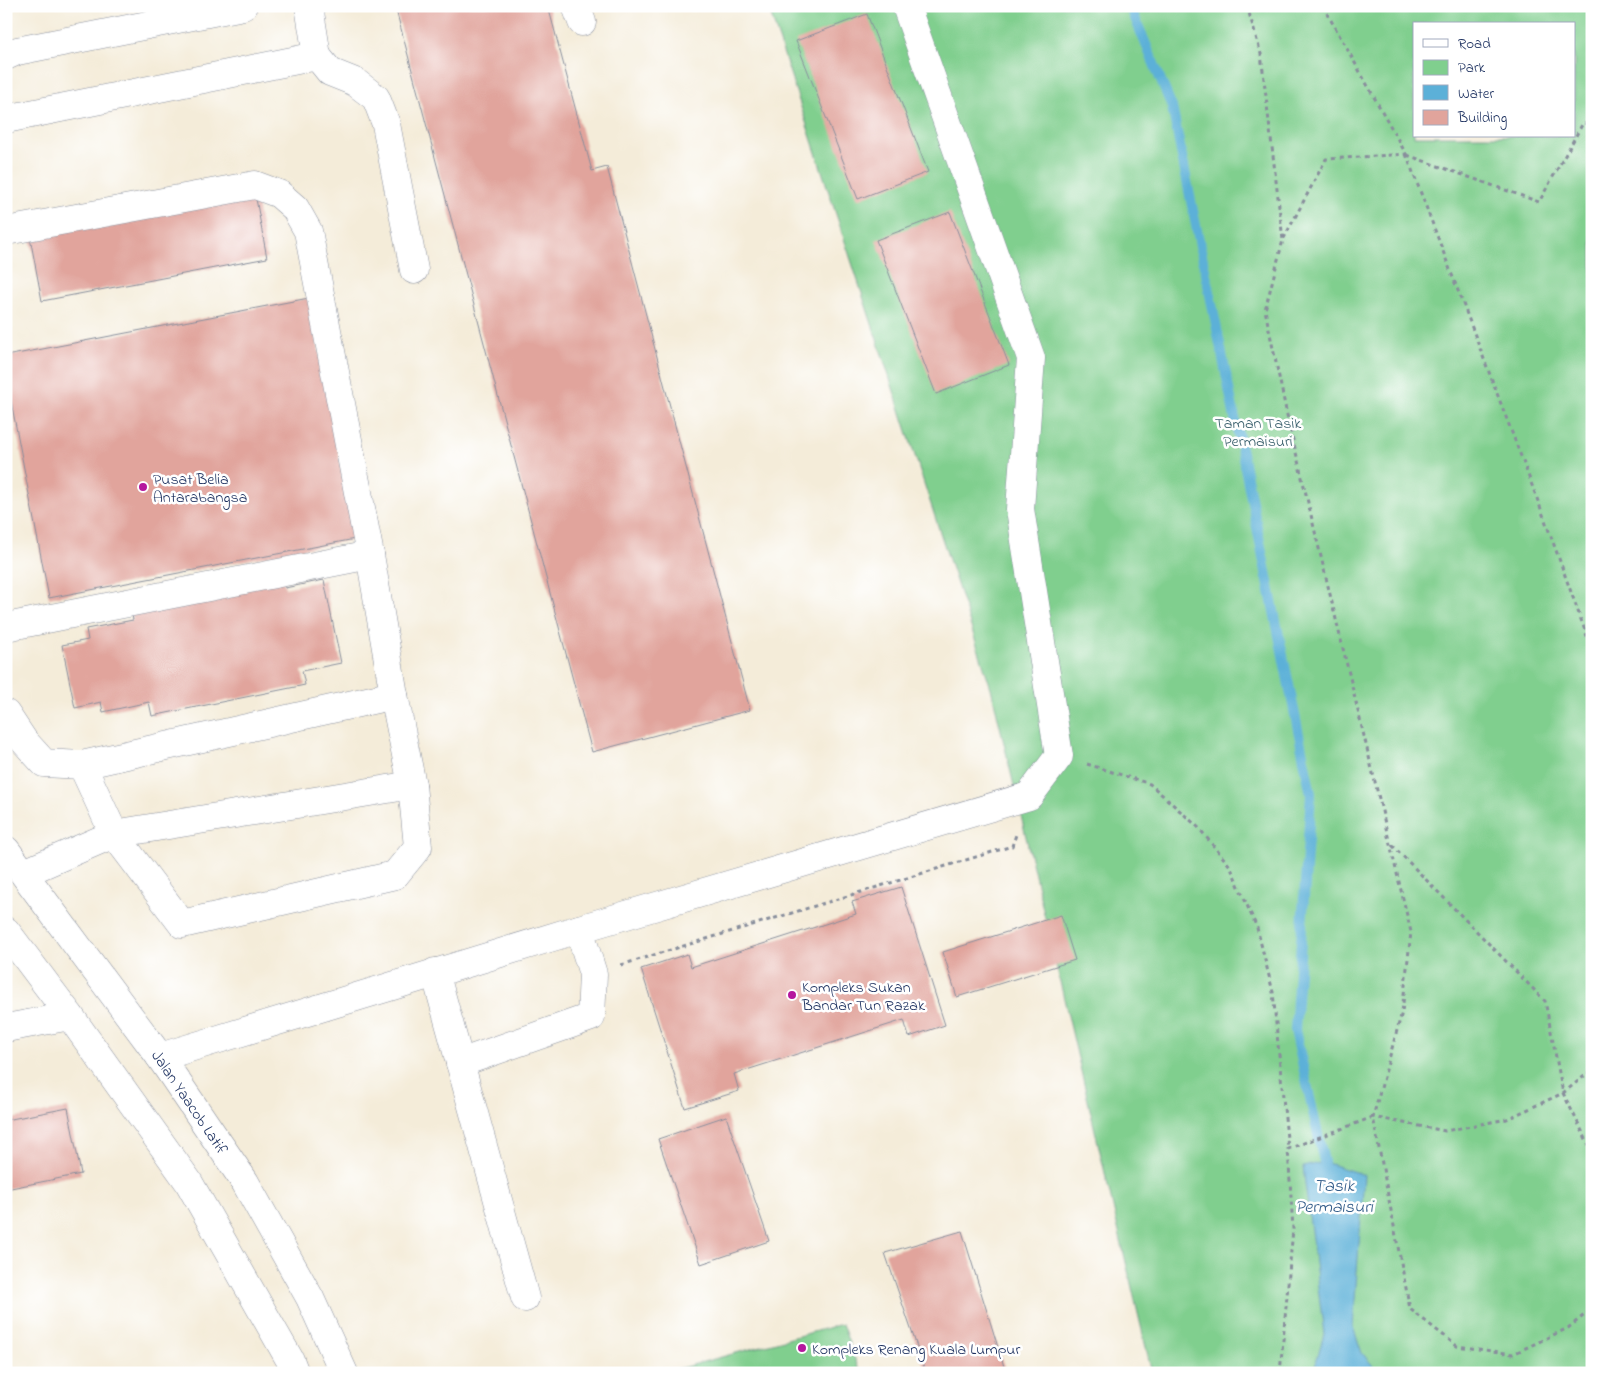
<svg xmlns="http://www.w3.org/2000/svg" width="1598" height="1379" font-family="'Indie Flower',sans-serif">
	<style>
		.green { fill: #80cf8e; stroke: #4e7f76; fill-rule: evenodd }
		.water { fill: #5cb0d8; stroke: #3c709b }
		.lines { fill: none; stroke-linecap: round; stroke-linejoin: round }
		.stream { stroke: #5cb0d8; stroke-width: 10 }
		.building { fill: #e1a49c }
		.minor-casing { stroke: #888e9c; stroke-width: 29 }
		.path { stroke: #888e9c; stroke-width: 3; stroke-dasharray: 4 4; stroke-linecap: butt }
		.minor { stroke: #fff; stroke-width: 28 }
		.poi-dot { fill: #b5179e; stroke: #fff; stroke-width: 2 }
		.labels { text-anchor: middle; stroke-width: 5; stroke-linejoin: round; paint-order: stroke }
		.park-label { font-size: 16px; fill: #395f6c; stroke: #fff }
		.poi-label { font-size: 16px; fill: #1b2f5e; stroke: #fff; text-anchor: start }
		.street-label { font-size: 16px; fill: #1b2f5e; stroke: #fff }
		.water-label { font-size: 18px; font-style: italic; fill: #325c89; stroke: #fff }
	</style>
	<rect width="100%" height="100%" fill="#fff"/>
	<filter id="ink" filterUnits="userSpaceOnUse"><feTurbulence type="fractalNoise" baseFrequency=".02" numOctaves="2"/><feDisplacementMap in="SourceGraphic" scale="10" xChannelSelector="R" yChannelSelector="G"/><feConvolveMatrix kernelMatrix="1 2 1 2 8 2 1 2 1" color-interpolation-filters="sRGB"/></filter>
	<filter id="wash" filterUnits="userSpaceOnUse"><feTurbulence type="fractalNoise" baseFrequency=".0096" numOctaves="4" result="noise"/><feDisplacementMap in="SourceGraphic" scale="20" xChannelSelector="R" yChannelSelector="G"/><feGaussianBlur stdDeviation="1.12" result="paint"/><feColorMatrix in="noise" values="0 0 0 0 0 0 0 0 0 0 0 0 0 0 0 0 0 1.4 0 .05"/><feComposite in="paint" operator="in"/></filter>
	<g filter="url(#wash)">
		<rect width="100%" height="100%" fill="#f4ecd9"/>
		<path class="green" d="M 768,6 L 1592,6 L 1592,1373 L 1152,1373 L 991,688 ZM 1414,24 L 1574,24 L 1574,136 L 1414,136 Z
			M 842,1324 L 860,1373 L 663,1373 Z"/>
		<path class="water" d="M 1324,1162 L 1364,1175 L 1353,1327 L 1362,1353 L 1379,1373 L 1313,1373 L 1324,1334 L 1303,1167 Z"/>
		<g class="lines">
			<path class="stream" d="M 1130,6 L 1172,107 L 1311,794 L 1295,1030 L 1324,1162"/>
		</g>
		<g id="blocks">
			<path class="building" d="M 395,6 L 548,6 L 592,171 L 607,167 L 750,710 L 592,752 Z
				M 867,14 L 928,172 L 858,199 L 796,41 Z
				M 254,188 L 267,258 L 42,301 L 29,232 Z
				M 950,212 L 1009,365 L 936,394 L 876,240 Z
				M 309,298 L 355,539 L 49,598 L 6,375 L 6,356 Z
				M 282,574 L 285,588 L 324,580 L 341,663 L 302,671 L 305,685 L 152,716 L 149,702 L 103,712 L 101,702 L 75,708 L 62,645 L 88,640 L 86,629 L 133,620 L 130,606 Z
				M 901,887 L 945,1025 L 909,1037 L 904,1020 L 734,1074 L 739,1091 L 685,1108 L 641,969 L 687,954 L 691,967 L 856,914 L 852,902 Z
				M 1061,915 L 1075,960 L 957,997 L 943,952 Z
				M 68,1108 L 81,1174 L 6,1189 L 6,1120 Z
				M 726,1116 L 769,1241 L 701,1264 L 658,1139 Z
				M 962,1231 L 1006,1373 L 926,1373 L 885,1253 Z"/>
		</g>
	</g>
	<g filter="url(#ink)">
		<use href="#blocks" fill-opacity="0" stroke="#888e9c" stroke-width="1"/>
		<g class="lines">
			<g class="minor-casing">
				<g id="minor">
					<path d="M 576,6 L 582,22"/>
					<path d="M 6,56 L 17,51 L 243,6"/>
					<path d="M 317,56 L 330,72 L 355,82 L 376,98 L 386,124 L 414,270"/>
					<path d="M 6,119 L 317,56 L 309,6"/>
					<path d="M 6,231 L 255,185 L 279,194 L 295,208 L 308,231 L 370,555 L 394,695 L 412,785 L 418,847 L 395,875 L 182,924 L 114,834 L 82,765"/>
					<path d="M 6,627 L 370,555"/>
					<path d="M 6,714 L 24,741 L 44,763 L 82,765 L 394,695"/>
					<path id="s1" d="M 6,850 L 160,1057 L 245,1182 L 310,1298 L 344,1373"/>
					<path d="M 24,873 L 114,834 L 412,785"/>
					<path d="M 6,931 L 70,1016 L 188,1181 L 290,1360 L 295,1373"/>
					<path d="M 435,972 L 525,1298"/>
					<path d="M 6,1028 L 70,1016"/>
					<path d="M 160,1057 L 579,929 L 1029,796 L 1059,756 L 1020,509 L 1031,358 L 906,6"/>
					<path d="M 460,1063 L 591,1017 L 593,974 L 579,929"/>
				</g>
			</g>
			<path class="path" d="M 1247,6 L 1261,54 L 1283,240
				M 1323,6 L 1406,154 L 1326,159 L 1283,240 L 1265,310 L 1287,415 L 1411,932 L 1402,1012 L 1373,1117 L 1445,1131 L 1507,1119 L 1563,1093 L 1592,1070
				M 1406,154 L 1541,509 L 1592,650
				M 1407,155 L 1539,202 L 1583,123 L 1592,125
				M 1087,764 L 1150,784 L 1198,827 L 1230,866 L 1257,928 L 1273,992 L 1288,1149
				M 1392,845 L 1545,1001 L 1563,1093 L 1592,1151
				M 621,965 L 1012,846 L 1017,832
				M 1280,1373 L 1293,1229 L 1288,1149 L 1373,1117 L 1410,1309 L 1457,1346 L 1513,1354 L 1568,1328 L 1592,1309"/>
			<use href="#minor" class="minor"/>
		</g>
	</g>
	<g class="poi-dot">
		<circle cx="143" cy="487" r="5"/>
		<circle cx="792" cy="995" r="5"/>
		<circle cx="802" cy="1348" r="5"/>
	</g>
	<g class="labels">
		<g class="park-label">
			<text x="1258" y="428">Taman Tasik<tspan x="1258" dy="18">Permaisuri</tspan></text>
		</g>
		<g class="poi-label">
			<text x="153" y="484">Pusat Belia<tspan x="153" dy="18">Antarabangsa</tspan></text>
			<text x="802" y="992">Kompleks Sukan<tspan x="802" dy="18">Bandar Tun Razak</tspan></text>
			<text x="812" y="1354">Kompleks Renang Kuala Lumpur</text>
		</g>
		<g class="street-label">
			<text dy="6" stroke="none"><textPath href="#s1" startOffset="312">Jalan Yaacob Latif</textPath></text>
		</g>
		<g class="water-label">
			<text x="1334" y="1191">Tasik<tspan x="1334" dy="21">Permaisuri</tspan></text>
		</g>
	</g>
	<rect width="1598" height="1379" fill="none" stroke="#fff" stroke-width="25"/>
	<rect x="1413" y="22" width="162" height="115" fill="#ffffff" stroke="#a4acbf"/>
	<rect x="1423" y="39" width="25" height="8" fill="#ffffff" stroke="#a4acbf"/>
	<text x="1458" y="48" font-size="15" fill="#1b2f5e">Road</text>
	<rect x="1423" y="60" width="25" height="15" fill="#80cf8e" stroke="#a4acbf"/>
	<text x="1458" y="72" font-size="15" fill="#1b2f5e">Park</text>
	<rect x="1423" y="85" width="25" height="15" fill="#5cb0d8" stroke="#a4acbf"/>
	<text x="1458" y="98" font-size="15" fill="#1b2f5e">Water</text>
	<rect x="1423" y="110" width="25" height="15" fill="#e1a49c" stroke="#a4acbf"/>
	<text x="1458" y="122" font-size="15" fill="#1b2f5e">Building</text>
</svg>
